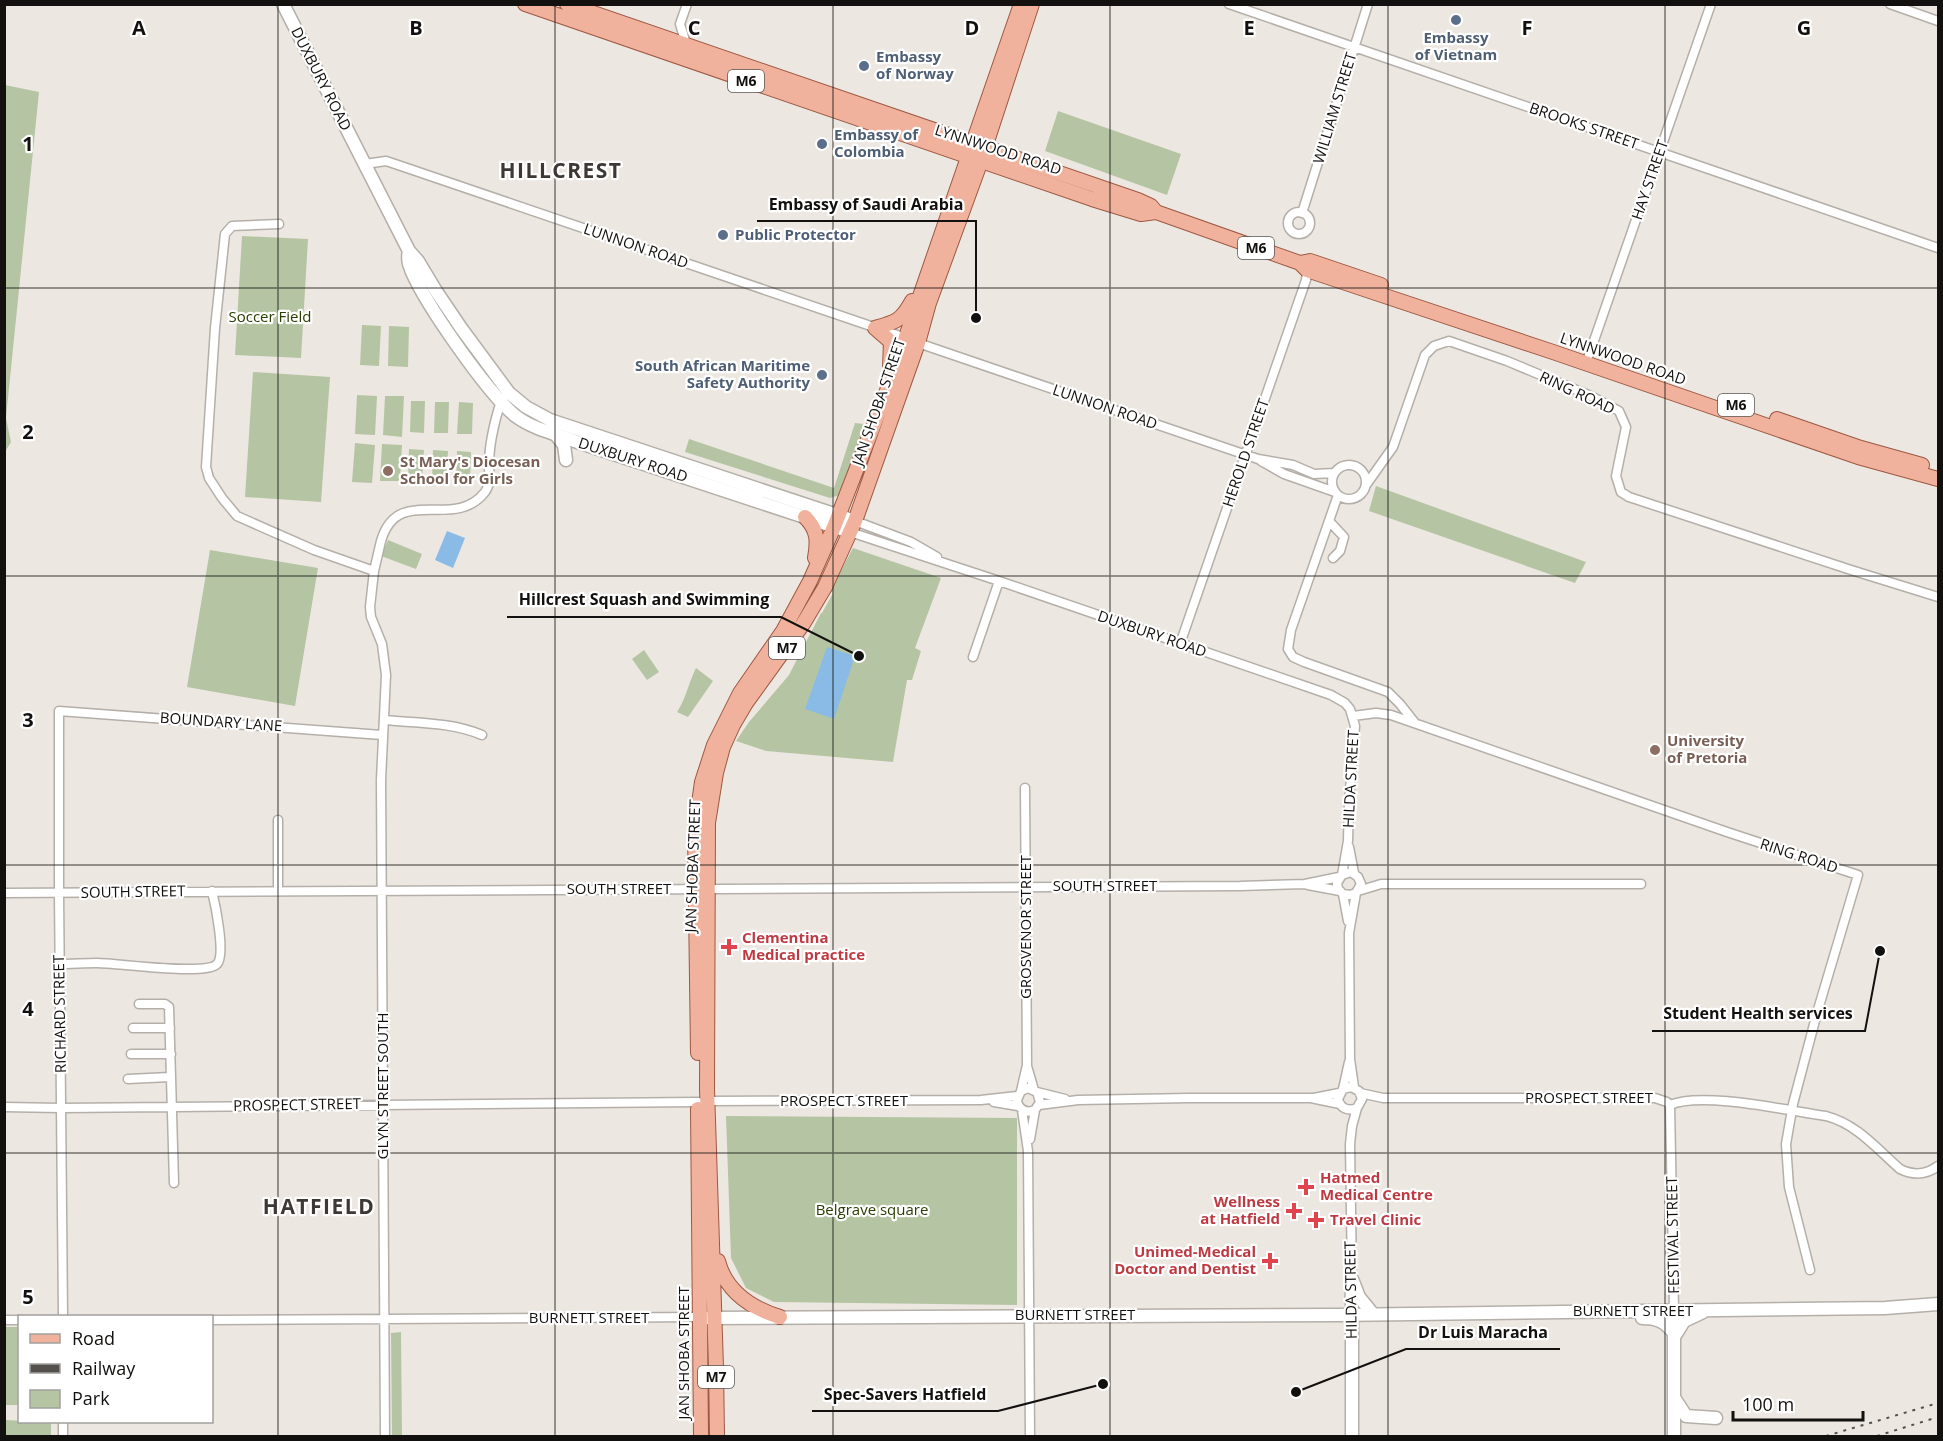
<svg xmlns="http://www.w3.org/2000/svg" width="1943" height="1441" font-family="'Open Sans',sans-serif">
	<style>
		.green { fill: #b5c5a3 }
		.water { fill: #8abbe6 }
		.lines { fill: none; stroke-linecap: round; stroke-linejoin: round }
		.street-casing { stroke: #b4afa9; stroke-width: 11 }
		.secondary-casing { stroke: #b4afa9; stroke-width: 15 }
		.primary-casing { stroke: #9d5841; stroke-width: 16 }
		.street { stroke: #fff; stroke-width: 8 }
		.secondary { stroke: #fff; stroke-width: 12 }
		.primary { stroke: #f1b29d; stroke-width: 14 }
		.rail { stroke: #53504c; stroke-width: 2; stroke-dasharray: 3 6; stroke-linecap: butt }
		.grid { fill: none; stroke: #13110f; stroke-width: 1.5; stroke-opacity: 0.55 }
		.service-dot { fill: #5c6f8a; stroke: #fff; stroke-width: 2 }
		.education-dot { fill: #8d6e63; stroke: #fff; stroke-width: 2 }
		.health-dot { fill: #e0444e; stroke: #fff; stroke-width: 2 }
		.labels { text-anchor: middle; stroke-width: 4.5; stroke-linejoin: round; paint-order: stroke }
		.shield { fill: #fff; stroke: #5a5857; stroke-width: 1.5 }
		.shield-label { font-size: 14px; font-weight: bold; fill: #13110f }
		.service-label { font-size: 15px; font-weight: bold; fill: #4e5e75; stroke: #fff; text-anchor: start }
		.street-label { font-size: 15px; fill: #13110f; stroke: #fff }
		.park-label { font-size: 15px; fill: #293e00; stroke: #fff }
		.education-label { font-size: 15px; font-weight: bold; fill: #785e54; stroke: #fff; text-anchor: start }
		.health-label { font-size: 15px; font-weight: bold; fill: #be3a42; stroke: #fff; text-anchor: start }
		.district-label { font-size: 21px; font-weight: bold; letter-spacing: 1.5px; fill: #3d3834; stroke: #fff }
		.grid-label { font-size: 20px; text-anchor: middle; font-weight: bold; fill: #13110f; stroke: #fff; stroke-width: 4.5; stroke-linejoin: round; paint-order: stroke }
		.leader { fill: none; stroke: #13110f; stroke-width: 2 }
		.callout-dot { fill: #13110f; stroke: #fff; stroke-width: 2 }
		.callout-label { font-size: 16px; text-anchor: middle; font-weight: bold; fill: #13110f; stroke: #fff; stroke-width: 4.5; stroke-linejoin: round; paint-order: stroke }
	</style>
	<rect width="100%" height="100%" fill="#ede7e1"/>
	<path class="green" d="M 5,85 L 39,92 L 6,418 L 11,442 L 5,452 Z
		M 1058,111 L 1181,154 L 1167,195 L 1045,151 Z
		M 242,236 L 308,239 L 301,358 L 235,355 Z
		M 362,325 L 381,326 L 379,366 L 360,365 Z
		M 389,326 L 409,327 L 408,367 L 388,366 Z
		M 253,372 L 330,377 L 321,502 L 245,497 Z
		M 357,395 L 377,396 L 375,435 L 355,434 Z
		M 385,396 L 404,396 L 402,437 L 383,435 Z
		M 411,401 L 425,401 L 424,433 L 410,432 Z
		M 435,402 L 449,402 L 448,433 L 434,433 Z
		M 459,402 L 473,403 L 472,434 L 457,434 Z
		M 855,423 L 864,424 L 869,427 L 840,495 L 830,498 L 685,452 L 689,439 L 834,488 Z
		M 355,443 L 375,445 L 372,483 L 352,482 Z
		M 382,444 L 402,445 L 400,481 L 380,481 Z
		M 409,449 L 424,450 L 422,481 L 408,480 Z
		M 433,450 L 448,451 L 446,482 L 432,481 Z
		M 457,451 L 471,452 L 470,482 L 456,482 Z
		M 1376,486 L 1586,562 L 1575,583 L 1369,511 Z
		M 388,540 L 422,554 L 416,569 L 381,556 Z
		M 853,548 L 941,578 L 915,648 L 921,651 L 912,680 L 907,680 L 893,762 L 766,751 L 736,741 L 749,722 L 789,675 L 821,613 L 822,613 L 833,593 L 830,591 Z
		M 210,550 L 318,568 L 295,706 L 187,687 Z
		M 644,650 L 659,672 L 647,680 L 632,659 Z
		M 696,668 L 713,681 L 688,717 L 677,712 C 687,696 688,684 696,668 Z
		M 726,1116 L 1017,1118 L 1017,1305 L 774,1302 L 746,1288 L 731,1258 Z
		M 4,1327 L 19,1327 L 19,1405 L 5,1405 Z
		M 401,1332 L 402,1436 L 392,1436 L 391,1333 Z
		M 5,1420 L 51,1422 L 51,1436 L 5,1436 Z"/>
	<path class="water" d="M 447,531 L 465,538 L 453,568 L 435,560 Z
		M 827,647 L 855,656 L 834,719 L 805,709 Z"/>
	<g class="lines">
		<g class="street-casing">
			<path id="street" d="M 1229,4 L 1938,248
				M 1890,4 L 1938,21
				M 686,44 L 680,24 L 687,4
				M 365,164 L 386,161 L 398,165 L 906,338
				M1288 223a11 11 0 1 1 22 0a11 11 0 1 1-22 0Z
				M 1302,213 L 1368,4
				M 279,224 L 232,226 L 225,234 L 215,328 L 206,467 L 209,478 L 222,498 L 237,516 L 314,550 L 374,571
				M 918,343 L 1258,459 L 1293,465 L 1314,474 L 1334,473
				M 1589,355 L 1711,4
				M 1261,461 L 1284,474 L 1335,492
				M1332 482a17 17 0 1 1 34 0a17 17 0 1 1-34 0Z
				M 1366,485 L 1393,447 L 1425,355 L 1434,346 L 1449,341 L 1507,361 L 1591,396 L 1619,411 L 1626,427 L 1616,476 L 1621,492 L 1629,497 L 1851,570 L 1938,597
				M 1338,495 L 1291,630 L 1288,649 L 1293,657 L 1304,662 L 1388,692 L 1400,704 L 1415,723
				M 855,521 L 911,542 L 937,557
				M 1329,521 L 1344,537 L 1340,551 L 1333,558
				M 850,532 L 999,581 L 1331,695 L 1345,703 L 1350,709 L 1355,726 L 1349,803 L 1348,841 L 1342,875 L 1337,883 L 1338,889 L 1343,894 L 1350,895 L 1356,893 L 1361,884 L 1358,877 L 1351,872 L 1342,875
				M 1180,644 L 1306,280 L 1308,268
				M 973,657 L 999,581
				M 1353,716 L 1376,713 L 1391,715 L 1727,832 L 1858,875 L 1817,1013 L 1793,1104 L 1786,1144 L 1789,1187 L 1810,1270
				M 384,720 C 416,723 452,722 482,735
				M 1349,847 L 1354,873
				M 1308,885 L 1340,891
				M 278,891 L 278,820
				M 1358,891 L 1381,884 L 1641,884
				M 4,893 L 1240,886 L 1305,884 L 1339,877
				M 1343,894 L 1348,921
				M 59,964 C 72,964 84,963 97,963 C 117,963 206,976 217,964 C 226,955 215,903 212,891
				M 139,1004 L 165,1004 L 169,1007 L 174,1183
				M 133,1028 L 170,1028
				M 131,1054 L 171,1054
				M 1027,1066 L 1034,1090
				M 128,1079 L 170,1077
				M 1354,1087 L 1350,1059 L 1349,933 L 1356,893
				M 1343,1089 L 1351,1087 L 1359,1091 L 1362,1099 L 1357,1108 C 1348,1112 1340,1108 1338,1099 L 1343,1089 L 1349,1062
				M 1021,1091 L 1028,1088 L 1037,1092 L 1040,1102 L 1035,1110 C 1026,1114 1018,1109 1017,1100 L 1021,1091 L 1027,1065 L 1025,788
				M 1037,1092 L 1065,1099
				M 1360,1093 L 1383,1098 L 1655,1098 L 1667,1102 L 1670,1105
				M 1314,1098 L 1339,1093
				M 708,1101 L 981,1100 L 1017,1096
				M 994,1102 L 1018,1106
				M 1039,1105 L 1078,1100 L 1189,1098 L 1311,1098 L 1340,1104
				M 1670,1105 C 1702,1091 1789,1111 1826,1116 C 1857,1124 1877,1149 1900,1169 C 1914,1176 1926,1175 1938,1166
				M 1670,1105 L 1674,1310
				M 4,1107 L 61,1108 L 698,1102
				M 1022,1110 L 1028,1151 L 1030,1436
				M 1030,1139 L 1035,1110
				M 1352,1314 C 1348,1302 1349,1291 1352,1279 L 1350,1144 L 1352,1126 L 1357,1108
				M 63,1316 L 59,893 L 59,711 L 382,735
				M 4,1320 L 20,1320
				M 212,1320 L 701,1317
				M 63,1436 L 63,1422
				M 385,1436 L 381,780 L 386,675 L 382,644 L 371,617 L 370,607 L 374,571 L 381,541 C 398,483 454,532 485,492 C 491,484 489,475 489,465 C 489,443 494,423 501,401"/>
		</g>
		<g class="secondary-casing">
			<path id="secondary" d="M 283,4 L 409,251 L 418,261 L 436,291 L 461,328 L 509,393 L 526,407 L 550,420 L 855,521
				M 409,251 C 408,255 408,260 409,264 C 419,296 490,397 517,417 C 535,430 560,435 580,443 L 850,532
				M 556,435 L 564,445 L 566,460
				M 1352,1279 L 1359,1297 L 1373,1314
				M 1674,1310 L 1674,1436
				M 1352,1314 L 1352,1436
				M 705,1318 L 1337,1315 L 1885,1308 L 1938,1304
				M 1642,1318 C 1657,1318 1664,1321 1674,1333
				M 1674,1337 L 1684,1321 L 1703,1312
				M 1675,1399 L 1686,1416 L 1716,1418"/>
		</g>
		<g class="primary-casing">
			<path id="primary" d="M 525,4 L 1092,199 L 1141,214 L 1156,212
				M 567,4 L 1138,200 L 1151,206 L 1156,212 L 1300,263 L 1307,270 L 1553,352 L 1858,457 L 1938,479
				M 1300,263 L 1310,261 L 1381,285
				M 875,328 C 896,322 901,321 912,301
				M 875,328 L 891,342 L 890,366
				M 1777,419 L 1861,448 L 1922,465
				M 805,517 C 818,530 818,541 815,558
				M 698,1053 L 695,831 L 702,782 L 714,745 L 740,693 L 783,631 L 810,581 L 834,527 L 890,383 L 1021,4
				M 698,1109 L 701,1436
				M 718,1261 C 726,1292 751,1308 780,1317
				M 717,1436 L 716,1367 L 707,1089 L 708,823 L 716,773 L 723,747 L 733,725 L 746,703 L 803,624 L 825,587 L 855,521 L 918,343 L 929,303 L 978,169 L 1032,4"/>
		</g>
		<use href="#street" class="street"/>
		<use href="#secondary" class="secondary"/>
		<use href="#primary" class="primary"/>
		<path class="rail" d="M 1826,1436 L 1938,1403
			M 1877,1436 L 1938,1417"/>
	</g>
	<path class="grid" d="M 278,4 L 278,1436M 555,4 L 555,1436M 833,4 L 833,1436M 1110,4 L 1110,1436M 1388,4 L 1388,1436M 1665,4 L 1665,1436M 4,288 L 1938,288M 4,576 L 1938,576M 4,865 L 1938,865M 4,1153 L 1938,1153"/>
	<g class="service-dot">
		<circle cx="1456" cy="20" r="6"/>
		<circle cx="864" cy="66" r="6"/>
		<circle cx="822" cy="144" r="6"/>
		<circle cx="723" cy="235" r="6"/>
		<circle cx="822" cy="375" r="6"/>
	</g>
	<g class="education-dot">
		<circle cx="388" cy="471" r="6"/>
		<circle cx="1655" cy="750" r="6"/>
	</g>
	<g class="health-dot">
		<path d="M726 938h6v6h6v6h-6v6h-6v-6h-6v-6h6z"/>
		<path d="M1303 1178h6v6h6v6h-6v6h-6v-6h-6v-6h6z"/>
		<path d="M1291 1202h6v6h6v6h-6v6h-6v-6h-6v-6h6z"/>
		<path d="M1313 1211h6v6h6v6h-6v6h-6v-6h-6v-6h6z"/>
		<path d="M1267 1252h6v6h6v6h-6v6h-6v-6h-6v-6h6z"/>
	</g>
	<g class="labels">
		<g class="shield">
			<rect x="728" y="70" width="36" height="22" rx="4.5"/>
			<rect x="1238" y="237" width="36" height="22" rx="4.5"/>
			<rect x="1718" y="394" width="36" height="22" rx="4.5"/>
			<rect x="769" y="637" width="36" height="22" rx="4.5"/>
			<rect x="698" y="1366" width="36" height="22" rx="4.5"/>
		</g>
		<g class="shield-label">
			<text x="746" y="86">M6</text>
			<text x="1256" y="253">M6</text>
			<text x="1736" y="410">M6</text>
			<text x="787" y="653">M7</text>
			<text x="716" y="1382">M7</text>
		</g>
		<g class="service-label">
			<text x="1456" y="43" text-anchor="middle">Embassy<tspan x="1456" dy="17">of Vietnam</tspan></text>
			<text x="876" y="62">Embassy<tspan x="876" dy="17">of Norway</tspan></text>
			<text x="834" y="140">Embassy of<tspan x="834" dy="17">Colombia</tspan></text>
			<text x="735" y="240">Public Protector</text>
			<text x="810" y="371" text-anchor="end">South African Maritime<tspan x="810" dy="17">Safety Authority</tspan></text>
		</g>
		<g class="street-label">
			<text transform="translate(321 79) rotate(63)" y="5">DUXBURY ROAD</text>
			<text transform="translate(1335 108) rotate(-73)" y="5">WILLIAM STREET</text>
			<text transform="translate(1584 126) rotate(19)" y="5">BROOKS STREET</text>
			<text transform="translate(998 150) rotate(18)" y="5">LYNNWOOD ROAD</text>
			<text transform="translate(1650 180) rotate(-71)" y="5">HAY STREET</text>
			<text transform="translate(636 246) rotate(19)" y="5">LUNNON ROAD</text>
			<text transform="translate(1623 359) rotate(19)" y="5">LYNNWOOD ROAD</text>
			<text transform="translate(1577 393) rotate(25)" y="5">RING ROAD</text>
			<text transform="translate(879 402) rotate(-71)" y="5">JAN SHOBA STREET</text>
			<text transform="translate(1105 407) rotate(19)" y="5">LUNNON ROAD</text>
			<text transform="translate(1246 453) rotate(-71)" y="5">HEROLD STREET</text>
			<text transform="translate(633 460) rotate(18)" y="5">DUXBURY ROAD</text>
			<text transform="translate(1152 634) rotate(19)" y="5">DUXBURY ROAD</text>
			<text transform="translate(221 722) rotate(4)" y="5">BOUNDARY LANE</text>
			<text transform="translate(1351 779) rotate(-87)" y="5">HILDA STREET</text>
			<text transform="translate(1799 856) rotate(18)" y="5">RING ROAD</text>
			<text transform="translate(693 866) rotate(-88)" y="5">JAN SHOBA STREET</text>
			<text x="1105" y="891">SOUTH STREET</text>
			<text x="619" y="894">SOUTH STREET</text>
			<text transform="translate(133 892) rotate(-1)" y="5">SOUTH STREET</text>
			<text transform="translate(1026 927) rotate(-90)" y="5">GROSVENOR STREET</text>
			<text transform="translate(60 1014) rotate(-91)" y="5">RICHARD STREET</text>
			<text transform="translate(383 1086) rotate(-90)" y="5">GLYN STREET SOUTH</text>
			<text x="1589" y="1103">PROSPECT STREET</text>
			<text x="844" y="1106">PROSPECT STREET</text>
			<text transform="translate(297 1105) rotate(-1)" y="5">PROSPECT STREET</text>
			<text transform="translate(1673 1235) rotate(-91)" y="5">FESTIVAL STREET</text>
			<text transform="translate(1351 1290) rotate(-91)" y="5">HILDA STREET</text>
			<text x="1633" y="1316">BURNETT STREET</text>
			<text x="1075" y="1320">BURNETT STREET</text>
			<text x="589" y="1323">BURNETT STREET</text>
			<text transform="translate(684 1353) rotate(-90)" y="5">JAN SHOBA STREET</text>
		</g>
		<g class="park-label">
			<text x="270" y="322">Soccer Field</text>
			<text x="872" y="1215">Belgrave square</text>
		</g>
		<g class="education-label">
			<text x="400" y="467">St Mary's Diocesan<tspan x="400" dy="17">School for Girls</tspan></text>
			<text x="1667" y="746">University<tspan x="1667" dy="17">of Pretoria</tspan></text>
		</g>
		<g class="health-label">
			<text x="742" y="943">Clementina<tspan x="742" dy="17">Medical practice</tspan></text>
			<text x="1320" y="1183">Hatmed<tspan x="1320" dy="17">Medical Centre</tspan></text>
			<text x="1280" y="1207" text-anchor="end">Wellness<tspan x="1280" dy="17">at Hatfield</tspan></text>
			<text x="1330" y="1225">Travel Clinic</text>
			<text x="1256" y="1257" text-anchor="end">Unimed-Medical<tspan x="1256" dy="17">Doctor and Dentist</tspan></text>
		</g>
		<g class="district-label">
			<text x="561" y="178">HILLCREST</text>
			<text x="319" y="1214">HATFIELD</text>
		</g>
	</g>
	<g class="grid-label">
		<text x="139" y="35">A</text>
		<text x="416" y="35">B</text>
		<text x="694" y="35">C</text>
		<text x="972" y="35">D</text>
		<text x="1249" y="35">E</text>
		<text x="1527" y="35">F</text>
		<text x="1804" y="35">G</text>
		<text x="28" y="151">1</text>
		<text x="28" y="439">2</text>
		<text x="28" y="727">3</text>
		<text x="28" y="1016">4</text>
		<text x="28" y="1304">5</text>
	</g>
	<path class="leader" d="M976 318L976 221H757M859 656L781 617H507M1880 951L1865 1031H1652M1296 1392L1406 1349H1560M1103 1384L998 1411H812"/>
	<g class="callout-dot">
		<circle cx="976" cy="318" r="6"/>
		<circle cx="859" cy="656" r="6"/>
		<circle cx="1880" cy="951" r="6"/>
		<circle cx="1296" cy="1392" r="6"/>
		<circle cx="1103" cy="1384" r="6"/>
	</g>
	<g class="callout-label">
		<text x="866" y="210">Embassy of Saudi Arabia</text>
		<text x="644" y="605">Hillcrest Squash and Swimming</text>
		<text x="1758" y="1019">Student Health services</text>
		<text x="1483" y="1338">Dr Luis Maracha</text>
		<text x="905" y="1400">Spec-Savers Hatfield</text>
	</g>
	<rect width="1943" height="1441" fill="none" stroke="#13110f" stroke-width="12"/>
	<rect x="18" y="1315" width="195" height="108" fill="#ffffff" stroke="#a1a09f" stroke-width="1.5"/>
	<rect x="30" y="1334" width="30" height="9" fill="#f1b29d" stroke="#a1a09f" stroke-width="1.5"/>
	<text x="72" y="1345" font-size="18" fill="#13110f">Road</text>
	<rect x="30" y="1364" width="30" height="9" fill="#53504c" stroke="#a1a09f" stroke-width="1.5"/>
	<text x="72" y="1375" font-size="18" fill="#13110f">Railway</text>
	<rect x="30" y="1390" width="30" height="18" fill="#b5c5a3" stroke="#a1a09f" stroke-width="1.5"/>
	<text x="72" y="1405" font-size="18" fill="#13110f">Park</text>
	<path d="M1733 1411v9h130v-9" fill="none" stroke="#13110f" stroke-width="3"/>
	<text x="1742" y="1411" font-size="18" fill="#13110f" stroke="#ffffff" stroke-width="4.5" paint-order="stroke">100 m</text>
</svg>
